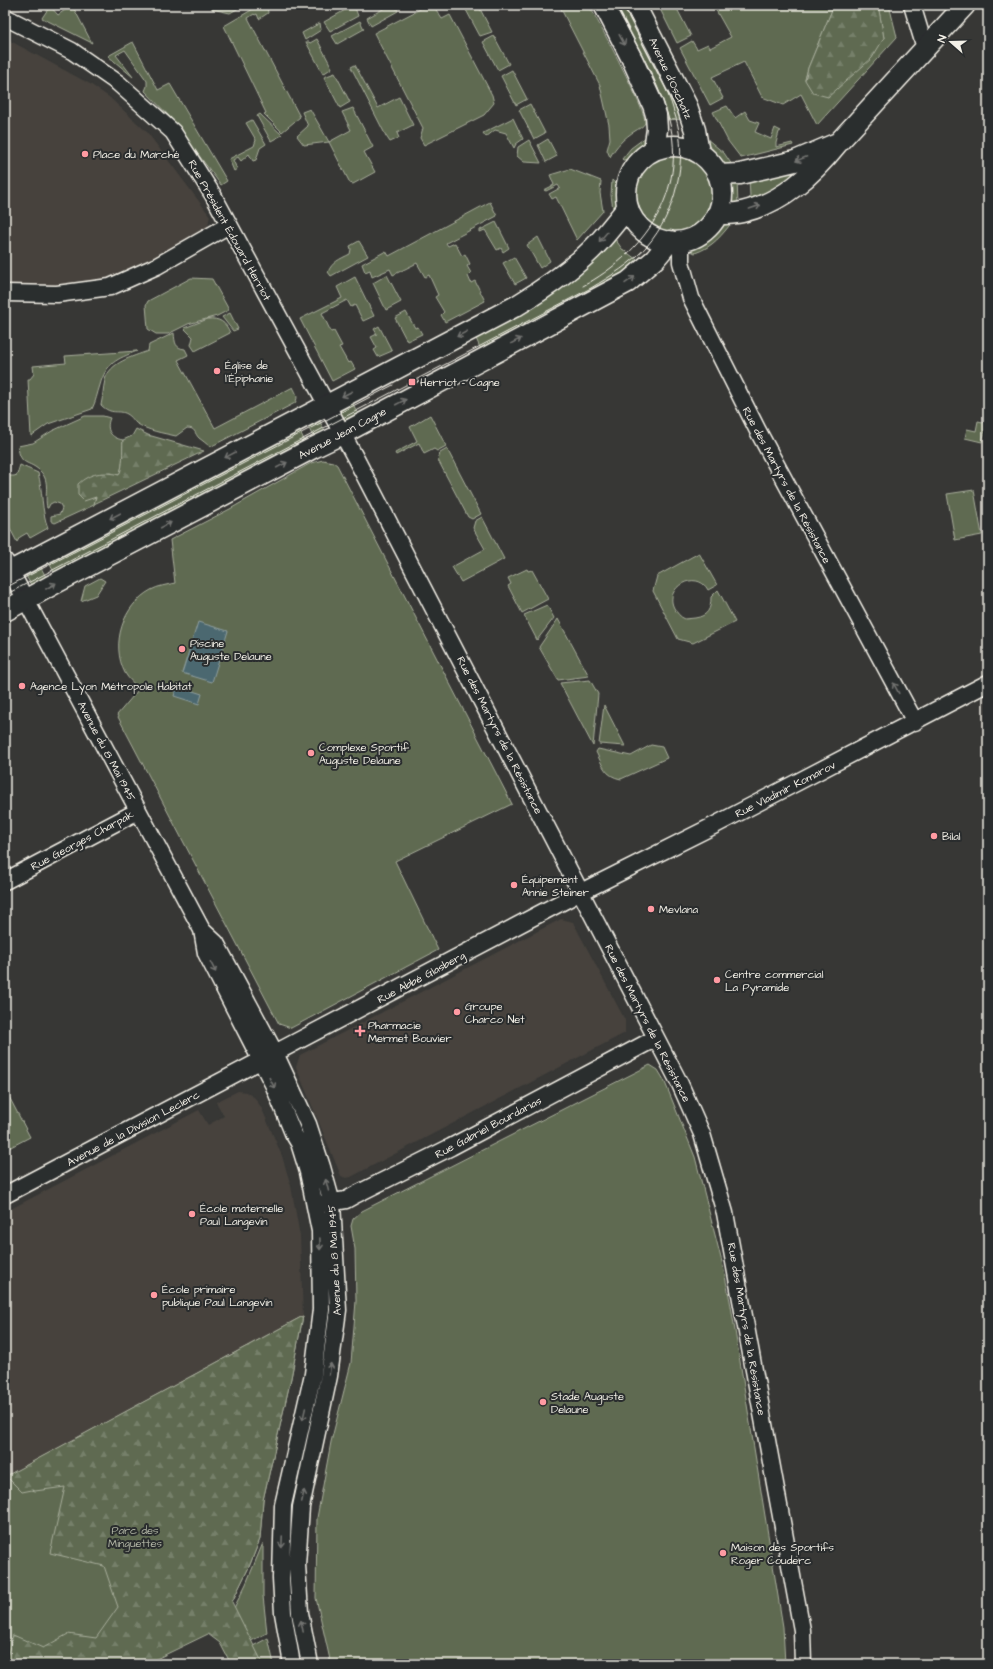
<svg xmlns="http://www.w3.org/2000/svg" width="993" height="1669" font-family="'Architects Daughter',sans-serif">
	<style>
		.built { fill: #46423d }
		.green { fill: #5e6a51; stroke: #a9ae9c }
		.forest { fill: url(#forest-firs); stroke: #a9ae9c }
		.water { fill: #4c6870; stroke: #8f9fa0 }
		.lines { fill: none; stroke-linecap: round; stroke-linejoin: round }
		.minor-casing { stroke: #f4f1e8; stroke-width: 19 }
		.tertiary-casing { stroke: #f4f1e8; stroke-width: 23 }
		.minor { stroke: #2a2d2e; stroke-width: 16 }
		.tertiary { stroke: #2a2d2e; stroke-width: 20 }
		.tram { stroke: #f4f1e8; stroke-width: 1 }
		.oneway { stroke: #71726f }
		.poi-dot { fill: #ff9aa2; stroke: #2a2d2e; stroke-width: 1.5 }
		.labels { text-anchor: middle; stroke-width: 4; stroke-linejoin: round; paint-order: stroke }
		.street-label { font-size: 11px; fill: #f4f1e8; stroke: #2a2d2e }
		.poi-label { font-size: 11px; fill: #f4f1e8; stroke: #2a2d2e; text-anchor: start }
		.park-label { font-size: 11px; fill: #b0b4a4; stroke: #2a2d2e }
	</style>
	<defs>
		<pattern id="forest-firs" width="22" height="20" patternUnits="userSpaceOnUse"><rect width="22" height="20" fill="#5e6a51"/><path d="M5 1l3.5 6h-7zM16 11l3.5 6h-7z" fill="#76806a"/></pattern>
	</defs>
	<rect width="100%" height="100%" fill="#373735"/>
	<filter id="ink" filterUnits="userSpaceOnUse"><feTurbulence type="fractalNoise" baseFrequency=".025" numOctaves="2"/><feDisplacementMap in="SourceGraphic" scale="8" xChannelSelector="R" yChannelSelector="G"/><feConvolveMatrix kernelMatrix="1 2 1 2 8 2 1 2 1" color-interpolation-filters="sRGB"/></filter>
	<g filter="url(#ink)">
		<path class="built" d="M 5,38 L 90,84 L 109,97 L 147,132 L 210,216 L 207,230 L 122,275 L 57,289 L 5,288 Z
			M 561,919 L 573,922 L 625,1020 L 625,1033 L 351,1177 L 346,1178 L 341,1176 L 296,1067 L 300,1055 Z
			M 238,1091 L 246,1092 L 255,1098 L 262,1109 L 282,1156 L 291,1186 L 300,1236 L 303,1316 L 5,1477 L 5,1212 L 199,1110 L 208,1125 L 224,1116 L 216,1102 Z"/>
		<path class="green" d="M 72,5 L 92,43 L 42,18 L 50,6 L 58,15 Z
			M 210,5 L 244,5 L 230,13 L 212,9 Z
			M 260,5 L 267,5 L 268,13 L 259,19 L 257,14 L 255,15 L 254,14 L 248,18 L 300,117 L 282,132 L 264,114 L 266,113 L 224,26 Z
			M 354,5 L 358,16 L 330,31 L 324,22 Z
			M 390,5 L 395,5 L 398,11 L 371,26 L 367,18 Z
			M 428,5 L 433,5 L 442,19 L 450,15 L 492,95 L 494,103 L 484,115 L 424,145 L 420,138 L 423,128 L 374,33 Z
			M 470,5 L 478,5 L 492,32 L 480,36 L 465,8 Z
			M 559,5 L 589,5 C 597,20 648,113 645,123 C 643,127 638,129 635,131 C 625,137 616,146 610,157 L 607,150 L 610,139 L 609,125 L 600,85 Z
			M 609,5 L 630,5 L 686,119 L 662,120 Z
			M 658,5 L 675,5 L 691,36 L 677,43 Z
			M 713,5 L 834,5 L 808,68 L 805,80 L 884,38 L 878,5 L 889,5 L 897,37 L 817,125 L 801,94 L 783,105 L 762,97 L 744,62 L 712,77 L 723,98 L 710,105 L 680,48 L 692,41 L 697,49 L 708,44 L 710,48 L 731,37 Z
			M 360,21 L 364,29 L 337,44 L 332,36 Z
			M 320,23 L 321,30 L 305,40 L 302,33 Z
			M 494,36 L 509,64 L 498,70 L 483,42 Z
			M 317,39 L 332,68 L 323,74 L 306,42 L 309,42 L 310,43 Z
			M 133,42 L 158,90 L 170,84 L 227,181 L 221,185 L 171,118 L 145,91 L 147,86 L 147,81 L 125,50 L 116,55 L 133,77 L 108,56 Z
			M 355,65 L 378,108 L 399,97 L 413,125 L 397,133 L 399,138 L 390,142 L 386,136 L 351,67 Z
			M 512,70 L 527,99 L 516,105 L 501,76 Z
			M 335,73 L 350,102 L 340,108 L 324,77 Z
			M 530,104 L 545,133 L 534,139 L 519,110 Z
			M 727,106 L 735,118 L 745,111 L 750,120 L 759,123 L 755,132 L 771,139 L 775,128 L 781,131 L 779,132 L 776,143 L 776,147 L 792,143 L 793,145 L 741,158 L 728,141 L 713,112 Z
			M 353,108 L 373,147 L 364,152 L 375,172 L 353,184 L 350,183 L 329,142 L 304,145 L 297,136 L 308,126 L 302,112 L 310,109 L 329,142 L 351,130 L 342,112 Z
			M 260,114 L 282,135 L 271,141 L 257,116 Z
			M 513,118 L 523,139 L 516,144 L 514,148 L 506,133 L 495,130 L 486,137 L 483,133 Z
			M 252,120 L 266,144 L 260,148 L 256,160 L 253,161 L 249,154 L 241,161 L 238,157 L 233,160 L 237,169 L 234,171 L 229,159 L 254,146 L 256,140 L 246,123 Z
			M 646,137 L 644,149 L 634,158 L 623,160 L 622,159 L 631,148 Z
			M 548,139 L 557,156 L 546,162 L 538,145 Z
			M 707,139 L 724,153 L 732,165 L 723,165 L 707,145 Z
			M 529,140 L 541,163 L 524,162 L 517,156 L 518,147 Z
			M636 195a39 39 0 1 1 78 0a39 39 0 1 1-78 0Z
			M 800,168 L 804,173 L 749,204 L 750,196 L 749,179 Z
			M 570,169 L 601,181 L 600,193 L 603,211 L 577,240 L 556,197 L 552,199 L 549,194 L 560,188 L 558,185 L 546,191 L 544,190 L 554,185 L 550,175 Z
			M 737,179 L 738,205 L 728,206 L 730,193 L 728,180 Z
			M 612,180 C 622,189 622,200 613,209 L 611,195 Z
			M 490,202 L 497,216 L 446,243 L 448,246 L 455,243 L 462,256 L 465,254 L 470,264 L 467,266 L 471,273 L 468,276 L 471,283 L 475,281 L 485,301 L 445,322 L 441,315 L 444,312 L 435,297 L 438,295 L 429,275 L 425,277 L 417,263 L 393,275 L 390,269 L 372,277 L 370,270 L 365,272 L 362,264 L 386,251 L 389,256 Z
			M 733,221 C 722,235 713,247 695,253 L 691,251 L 693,247 L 711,236 L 725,222 Z
			M 496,222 L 509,248 L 503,252 L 501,248 L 497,250 L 485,230 L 480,232 L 480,230 Z
			M 613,236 L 622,249 L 643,264 L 481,350 L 475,336 Z
			M 538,237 L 550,261 L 540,268 L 527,245 Z
			M 359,241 L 368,256 L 331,276 L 328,272 C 332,262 340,259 350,254 L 351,249 L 350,246 Z
			M 514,257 L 526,278 L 515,284 L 503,263 Z
			M 387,275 L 401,302 L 386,310 L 373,283 Z
			M 355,277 L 374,316 L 363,321 L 355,305 L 351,307 L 347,300 L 322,313 L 331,332 L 334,331 L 342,346 L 339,347 L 348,363 L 351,362 L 355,369 L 332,381 L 300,319 L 342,298 L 337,287 Z
			M 191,278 L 212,279 L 229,310 L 217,316 L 188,324 L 168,334 L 156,334 L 148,329 L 146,305 L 148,301 Z
			M 406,312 L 415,328 L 418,327 L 422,334 L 407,341 L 395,318 Z
			M 230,313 L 238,329 L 233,331 L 222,317 Z
			M 208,319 C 219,318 226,322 230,333 L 195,351 L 191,345 L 193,337 L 184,328 Z
			M 379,326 L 392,351 L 378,357 L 374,350 L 377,348 L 371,337 L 377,334 L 374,329 Z
			M 174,333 C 175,343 175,348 185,349 L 188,355 L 178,360 L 215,428 L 293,387 C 296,393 299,397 295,403 L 210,447 C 207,444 203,441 199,438 C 194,433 196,428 187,428 L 176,436 C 163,433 148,431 136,423 C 133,420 132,417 127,414 C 118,409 112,416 101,405 C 103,397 103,388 105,380 C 110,362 132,357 148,351 L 149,345 Z
			M 137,351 C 117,359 106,363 100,385 C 97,394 96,401 92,409 L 48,424 L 31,436 L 28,379 L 30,379 L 34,374 L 33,366 L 66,363 L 65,356 Z
			M 352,402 L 358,414 L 345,420 L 339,409 Z
			M 430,415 L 446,446 L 437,451 L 434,449 L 424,454 L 419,443 L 396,455 L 395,453 L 417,441 L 410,427 Z
			M 85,416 L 103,416 L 110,418 C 105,430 111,438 123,440 C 122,452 124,465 119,475 L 111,473 L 100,474 L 94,505 L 55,523 L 51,521 L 51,516 L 60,514 L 62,508 L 60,504 L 54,502 L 50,504 L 48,508 L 47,508 C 44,495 51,481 40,471 C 29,460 20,467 18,446 L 33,443 L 52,431 Z
			M 319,420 L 325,431 L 313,437 L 308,426 Z
			M 978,421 L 987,423 L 982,442 L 965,438 L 967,429 L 976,431 Z
			M 299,429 L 305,442 L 57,578 L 46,557 Z
			M 447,449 L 481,514 L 472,519 L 468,517 L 438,460 L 440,453 Z
			M 323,460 L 333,462 L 337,465 L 512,804 L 395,861 L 438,950 L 291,1028 L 279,1024 L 117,715 L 139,689 C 135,684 128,679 125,673 C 110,644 123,605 151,590 C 158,586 167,585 175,583 L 170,540 L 230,509 L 311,463 Z
			M 20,465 L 38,473 C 43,491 41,510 48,528 L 30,538 L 27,533 L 20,537 L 17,542 L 5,519 L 5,476 L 14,476 L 17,475 Z
			M 974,490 L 982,535 L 955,540 L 947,494 Z
			M 482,517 L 504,559 L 461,582 L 452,567 L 485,549 L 473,528 L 475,521 Z
			M 699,553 L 717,585 L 708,590 C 697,569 663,587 674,608 C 677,613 680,617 685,619 C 688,619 692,618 695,618 C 708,616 711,609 711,597 L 718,590 L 735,622 L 693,643 L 678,639 L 653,591 L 657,576 Z
			M 40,566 L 46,577 L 31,585 L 25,574 Z
			M 527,569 L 528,571 L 532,570 L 548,599 L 522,613 L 508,586 L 511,584 L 508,578 Z
			M 100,578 L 105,581 L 96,595 L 81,601 L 85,586 Z
			M 547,605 L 554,618 L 537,640 L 524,615 Z
			M 558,619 L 589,676 L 558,680 L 539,647 Z
			M 590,680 L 598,694 L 593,746 L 560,683 Z
			M 604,705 L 625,746 L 599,744 Z
			M 651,745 L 662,747 L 667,758 L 621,779 C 605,776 603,766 596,752 L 598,749 L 631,756 Z
			M 650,1065 L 658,1070 L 664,1080 L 695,1157 L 723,1266 L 731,1306 L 783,1627 L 785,1664 L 331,1664 L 316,1598 L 317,1518 L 331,1442 L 351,1363 L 356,1301 L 355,1249 L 351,1226 L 353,1219 L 362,1211 Z
			M 5,1089 L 30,1137 L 5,1150 Z
			M 303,1316 L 291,1378 L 263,1500 L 260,1539 L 249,1567 L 224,1618 L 5,1664 L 5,1477 Z
			M 263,1543 L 263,1596 L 267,1633 L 251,1641 L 234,1608 L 246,1584 Z
			M 268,1638 L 274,1664 L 263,1664 L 253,1646 Z"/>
		<path class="forest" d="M 834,5 L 878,5 L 884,38 L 872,58 L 828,97 L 813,93 L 805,80 L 808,68 Z
			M 136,429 L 148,435 L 204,451 L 94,504 L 96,497 L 84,501 L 78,495 L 78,484 C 90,473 103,471 119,475 C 124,465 122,452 123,440 L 132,436 Z
			M 303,1316 L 291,1378 L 263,1500 L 260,1539 L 249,1567 L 232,1602 L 263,1664 L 231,1664 L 220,1643 L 208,1634 L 146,1664 L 5,1664 L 13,1635 L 43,1648 L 68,1634 L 96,1638 L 118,1607 L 104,1566 L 50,1553 L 65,1487 L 35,1491 L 32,1490 L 22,1492 L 6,1476 Z"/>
		<path class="water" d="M 198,622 L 228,631 L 212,682 L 182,673 Z
			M 177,686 L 202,694 L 199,704 L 174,696 Z"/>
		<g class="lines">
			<g class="minor-casing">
				<path id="minor" d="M 912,5 L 925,48
					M 5,17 L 72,51 L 118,83 L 173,132 L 213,195 L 356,459 L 680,1084 L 702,1134 L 725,1213 L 802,1630 L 803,1664
					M 681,241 L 681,262 L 691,298 L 758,431 L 915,722
					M 5,293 L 57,294 L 110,287 L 157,266 L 229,225
					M 5,561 L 202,930 L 216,943 L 275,1053 L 308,1124 L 322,1167 L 332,1203 L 338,1310 L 329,1376 L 301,1507 L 297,1565 L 300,1613 L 310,1664
					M 5,881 L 138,811
					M 202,930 L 206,953 L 273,1084 L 293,1133 L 299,1143 L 308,1172 L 320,1231 L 321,1310 L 313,1374 L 283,1505 L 281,1578 L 283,1613 L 292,1664
					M 5,1195 L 581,892 L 713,826 L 988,683
					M 321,1204 L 346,1200 L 355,1195 L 451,1147 L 656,1038"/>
			</g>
			<g class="tertiary-casing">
				<path id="tertiary" d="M 604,5 L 632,59 L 653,105 L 656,115 L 657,129 L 654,150
					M 635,5 L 687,106 L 695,130 L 699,153
					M626 194a48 48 0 1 1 96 0a48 48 0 1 1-96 0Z
					M 718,175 L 740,174 L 795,161 L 835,144
					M 717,214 C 725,214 734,214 742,212 C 782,203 812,175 837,144 L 965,5
					M 5,574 L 516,306 C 546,288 575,268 599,242 C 609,231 618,219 628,207
					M 5,611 L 54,584 L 313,448 L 342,434 L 628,282 L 655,259 L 670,241"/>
			</g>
			<use href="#minor" class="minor"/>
			<use href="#tertiary" class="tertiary"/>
			<path class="tram" d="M 583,286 C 644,253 688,192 669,120 C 659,81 634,41 615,5
				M 5,588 L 393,385
				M 5,595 L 591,288 C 611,276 631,264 647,246 C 676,213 688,160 676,118 C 665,78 642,41 624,5"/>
		</g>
		<defs><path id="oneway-shaft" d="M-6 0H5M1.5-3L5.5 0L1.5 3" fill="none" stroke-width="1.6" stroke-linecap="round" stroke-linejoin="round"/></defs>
		<g class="oneway">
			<use href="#oneway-shaft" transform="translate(622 40) rotate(62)"/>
			<use href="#oneway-shaft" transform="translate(801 159) rotate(158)"/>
			<use href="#oneway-shaft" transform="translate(755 207) rotate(-19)"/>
			<use href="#oneway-shaft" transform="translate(603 237) rotate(130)"/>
			<use href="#oneway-shaft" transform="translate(630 280) rotate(-35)"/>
			<use href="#oneway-shaft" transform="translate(462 334) rotate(152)"/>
			<use href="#oneway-shaft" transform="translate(516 341) rotate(-28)"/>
			<use href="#oneway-shaft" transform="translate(347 394) rotate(153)"/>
			<use href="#oneway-shaft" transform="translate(401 402) rotate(-28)"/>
			<use href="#oneway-shaft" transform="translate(230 455) rotate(152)"/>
			<use href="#oneway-shaft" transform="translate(282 465) rotate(-28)"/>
			<use href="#oneway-shaft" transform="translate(115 516) rotate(152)"/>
			<use href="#oneway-shaft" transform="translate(166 525) rotate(-28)"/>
			<use href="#oneway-shaft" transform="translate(51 586) rotate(-30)"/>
			<use href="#oneway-shaft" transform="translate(896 688) rotate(-118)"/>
			<use href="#oneway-shaft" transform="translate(213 967) rotate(63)"/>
			<use href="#oneway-shaft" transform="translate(272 1083) rotate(63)"/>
			<use href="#oneway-shaft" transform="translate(327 1185) rotate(-104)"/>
			<use href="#oneway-shaft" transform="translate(320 1244) rotate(89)"/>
			<use href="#oneway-shaft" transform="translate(330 1369) rotate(-82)"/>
			<use href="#oneway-shaft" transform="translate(304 1414) rotate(103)"/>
			<use href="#oneway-shaft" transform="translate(303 1496) rotate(-78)"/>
			<use href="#oneway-shaft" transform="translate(282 1542) rotate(92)"/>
			<use href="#oneway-shaft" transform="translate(302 1626) rotate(-101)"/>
		</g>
	</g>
	<g class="poi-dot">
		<circle cx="85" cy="154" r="4"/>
		<circle cx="217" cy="371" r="4"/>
		<rect x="408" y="378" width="8" height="8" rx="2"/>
		<circle cx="182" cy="649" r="4"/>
		<circle cx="22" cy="686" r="4"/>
		<circle cx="311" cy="753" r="4"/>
		<circle cx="934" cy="836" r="4"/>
		<circle cx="514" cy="885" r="4"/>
		<circle cx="651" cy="909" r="4"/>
		<circle cx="717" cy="980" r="4"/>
		<circle cx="457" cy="1012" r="4"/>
		<path d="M358 1025h4v4h4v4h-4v4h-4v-4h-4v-4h4z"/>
		<circle cx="192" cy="1214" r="4"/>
		<circle cx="154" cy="1295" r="4"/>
		<circle cx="543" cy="1402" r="4"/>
		<circle cx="723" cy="1553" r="4"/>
	</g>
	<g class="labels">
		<g class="street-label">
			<text transform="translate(671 78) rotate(65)" y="4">Avenue d'Oschatz</text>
			<text transform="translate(230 230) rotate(61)" y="4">Rue Président Édouard Herriot</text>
			<text transform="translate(342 433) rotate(-28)" y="4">Avenue Jean Cagne</text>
			<text transform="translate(787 485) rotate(62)" y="4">Rue des Martyrs de la Résistance</text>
			<text transform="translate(500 735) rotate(63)" y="4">Rue des Martyrs de la Résistance</text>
			<text transform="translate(107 751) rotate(62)" y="4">Avenue du 8 Mai 1945</text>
			<text transform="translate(785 789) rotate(-27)" y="4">Rue Vladimir Komarov</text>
			<text transform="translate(82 840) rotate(-28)" y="4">Rue Georges Charpak</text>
			<text transform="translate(421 977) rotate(-28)" y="4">Rue Abbé Glasberg</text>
			<text transform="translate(648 1023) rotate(63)" y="4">Rue des Martyrs de la Résistance</text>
			<text transform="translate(488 1127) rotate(-28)" y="4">Rue Gabriel Bourdarias</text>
			<text transform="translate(133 1128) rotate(-28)" y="4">Avenue de la Division Leclerc</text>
			<text transform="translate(334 1260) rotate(-93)" y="4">Avenue du 8 Mai 1945</text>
			<text transform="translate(747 1329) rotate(80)" y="4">Rue des Martyrs de la Résistance</text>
		</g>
		<g class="poi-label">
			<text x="93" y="158">Place du Marché</text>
			<text x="225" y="369">Église de<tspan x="225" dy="13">l'Épiphanie</tspan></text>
			<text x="420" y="386">Herriot - Cagne</text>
			<text x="190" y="647">Piscine<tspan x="190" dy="13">Auguste Delaune</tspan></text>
			<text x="30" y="690">Agence Lyon Métropole Habitat</text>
			<text x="319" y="751">Complexe Sportif<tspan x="319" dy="13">Auguste Delaune</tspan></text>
			<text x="942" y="840">Bilal</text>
			<text x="522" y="883">Équipement<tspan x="522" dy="13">Annie Steiner</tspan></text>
			<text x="659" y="913">Mevlana</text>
			<text x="725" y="978">Centre commercial<tspan x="725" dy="13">La Pyramide</tspan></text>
			<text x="465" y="1010">Groupe<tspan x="465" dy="13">Charco Net</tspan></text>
			<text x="368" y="1029">Pharmacie<tspan x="368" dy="13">Mermet Bouvier</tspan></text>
			<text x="200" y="1212">École maternelle<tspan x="200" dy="13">Paul Langevin</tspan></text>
			<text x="162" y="1293">École primaire<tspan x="162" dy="13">publique Paul Langevin</tspan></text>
			<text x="551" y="1400">Stade Auguste<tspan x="551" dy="13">Delaune</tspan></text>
			<text x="731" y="1551">Maison des Sportifs<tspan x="731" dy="13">Roger Couderc</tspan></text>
		</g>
		<g class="park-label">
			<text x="135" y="1534">Parc des<tspan x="135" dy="13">Minguettes</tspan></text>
		</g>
	</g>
	<rect width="993" height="1669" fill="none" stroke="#2a2d2e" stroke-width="20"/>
	<rect x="10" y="10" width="973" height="1649" fill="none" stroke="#f4f1e8" stroke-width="1.5" filter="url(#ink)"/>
	<g transform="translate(951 42) rotate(290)" stroke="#2a2d2e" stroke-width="3" paint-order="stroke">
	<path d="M0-3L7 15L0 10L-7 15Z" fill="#f4f1e8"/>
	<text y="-6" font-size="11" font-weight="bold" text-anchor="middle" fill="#f4f1e8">N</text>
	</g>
</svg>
